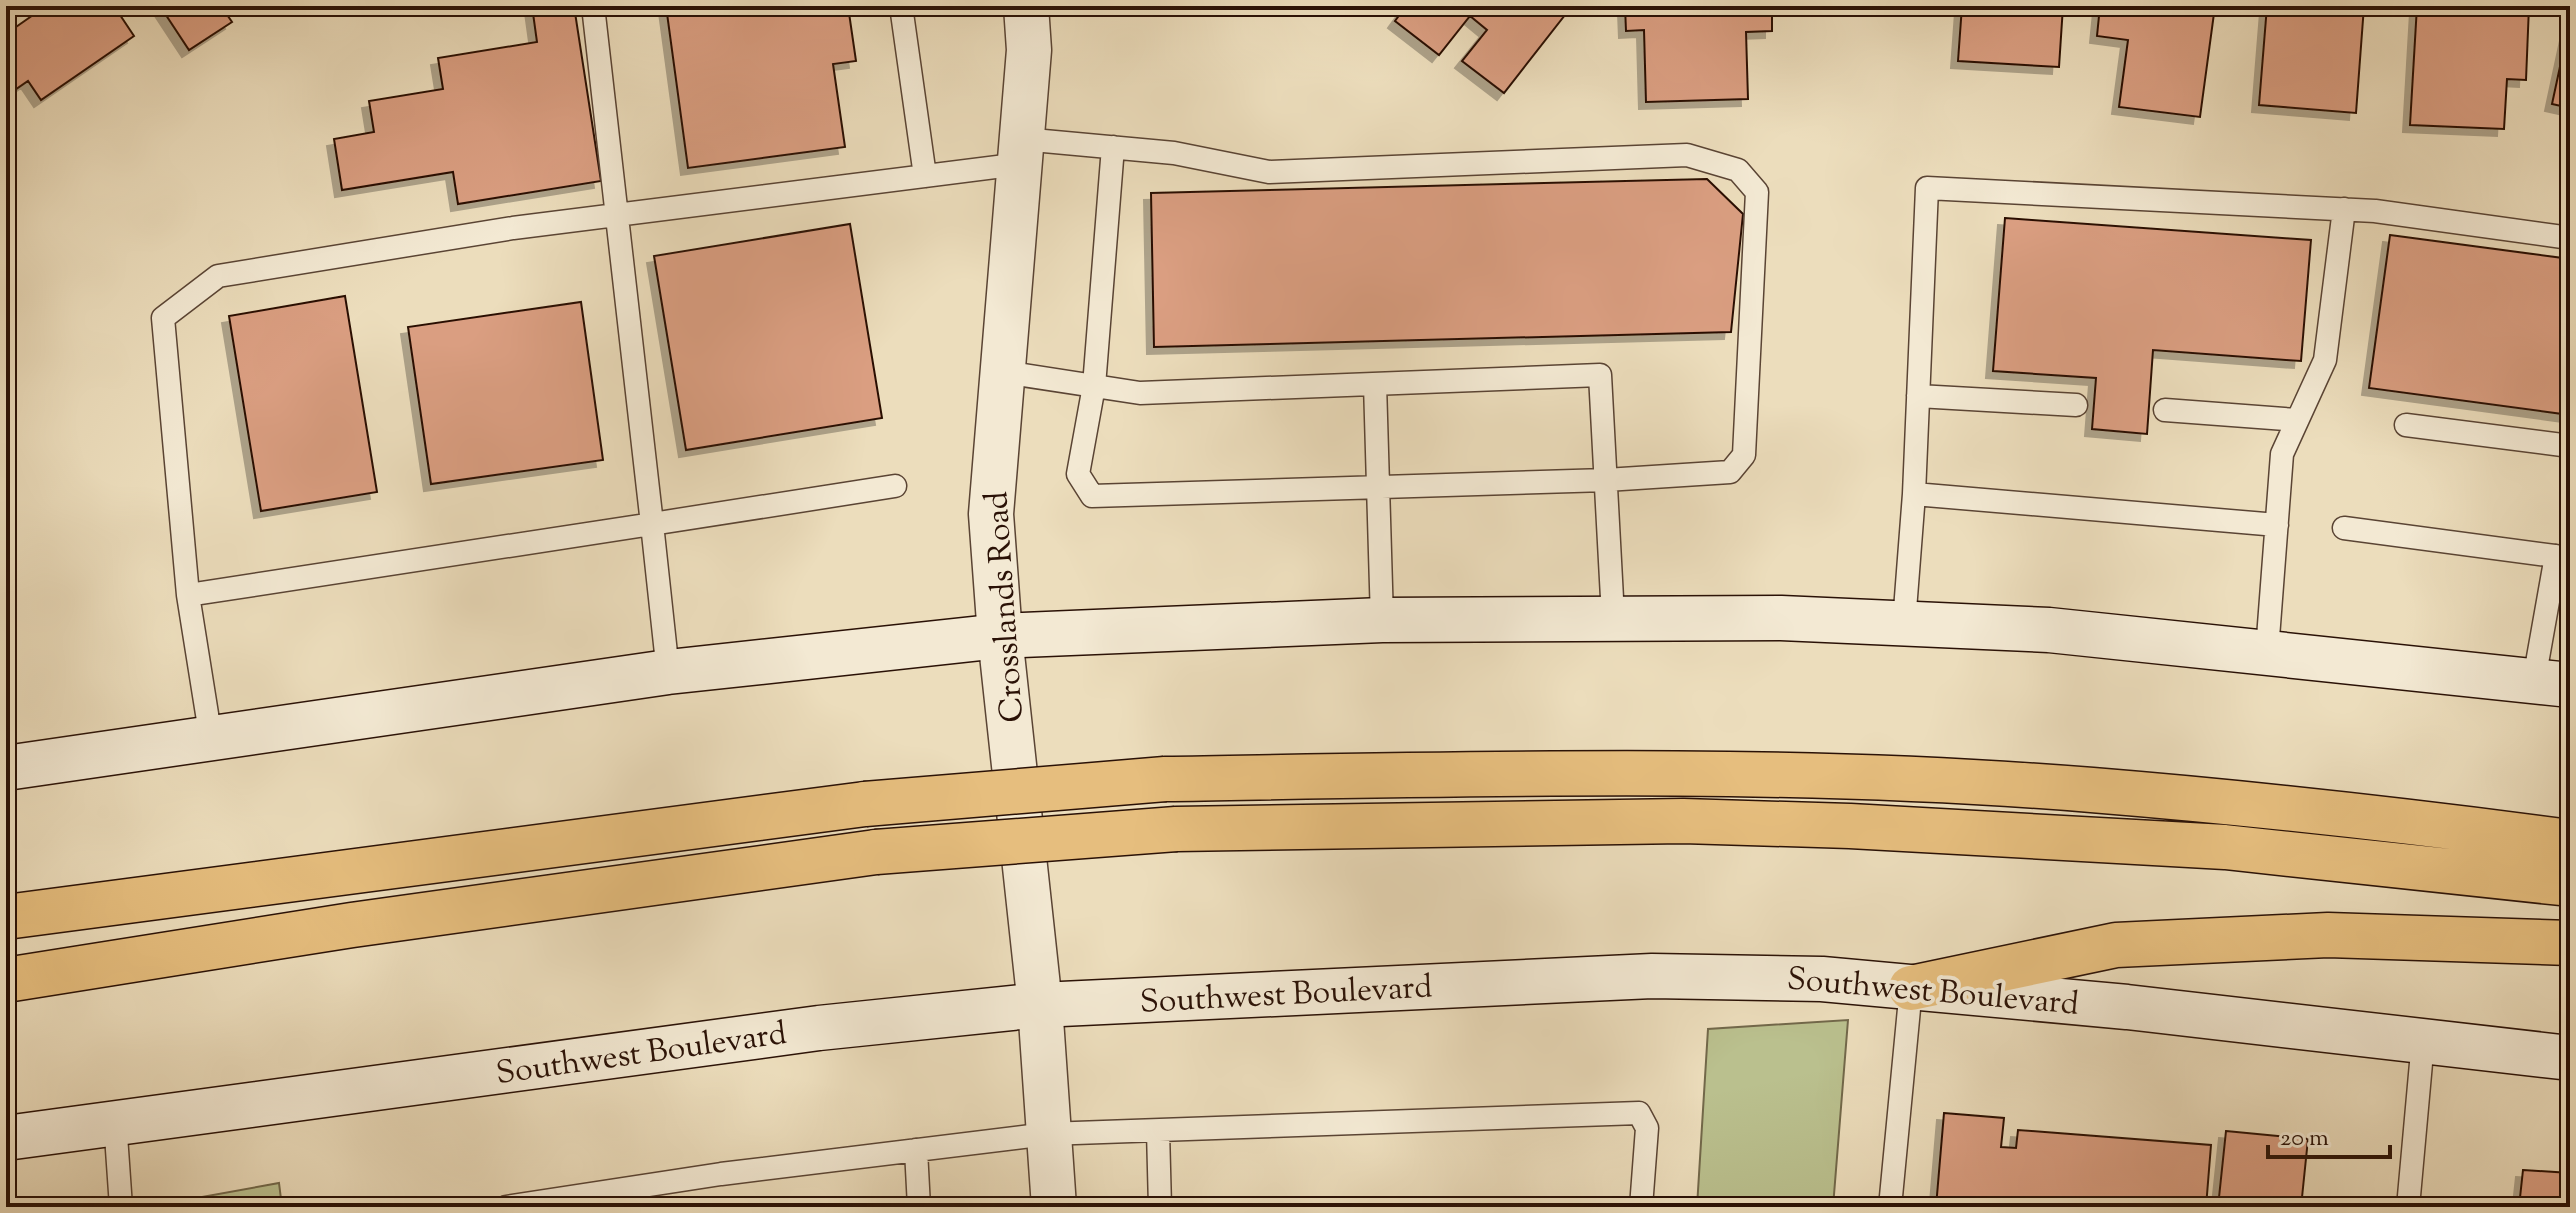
<svg xmlns="http://www.w3.org/2000/svg" width="2576" height="1213" font-family="'Sorts Mill Goudy',serif">
	<style>
		.green { fill: #bac08e; stroke: #72684a; stroke-width: 2 }
		.building { fill: #da9e81; stroke: #2a1106; stroke-width: 2; filter: url(#shadow) }
		.lines { fill: none; stroke-linecap: round; stroke-linejoin: round }
		.service-casing { stroke: #5a4434; stroke-width: 25 }
		.tertiary-casing { stroke: #5a4434; stroke-width: 47 }
		.secondary-casing { stroke: #2a1106; stroke-width: 47 }
		.motorway-casing { stroke: #2a1106; stroke-width: 47 }
		.service { stroke: #f3e9d3; stroke-width: 22 }
		.tertiary { stroke: #f3e9d3; stroke-width: 44 }
		.secondary { stroke: #f3e9d3; stroke-width: 44 }
		.motorway { stroke: #e6be7e; stroke-width: 44 }
		.motorway-bridge-casing { stroke: #2a1106; stroke-width: 47; stroke-linecap: butt }
		.motorway-bridge { stroke: #e6be7e; stroke-width: 44 }
		.labels { text-anchor: middle; stroke-width: 8; stroke-linejoin: round; paint-order: stroke }
		.street-label { font-size: 32px; fill: #2a1106; stroke: #f3e9d3 }
	</style>
	<defs>
		<filter id="shadow"><feDropShadow dx="-7" dy="7" stdDeviation="0" flood-color="#0004"/></filter>
	</defs>
	<rect width="100%" height="100%" fill="#ecddbc"/>
	<filter id="stains"><feTurbulence type="fractalNoise" baseFrequency=".0025" numOctaves="4"/><feColorMatrix values="0 0 0 0 .2 0 0 0 0 .09 0 0 0 0 .02 0 0 0 .5 -.17"/></filter>
	<radialGradient id="worn" r=".72"><stop offset=".6" stop-color="#630" stop-opacity="0"/><stop offset="1" stop-color="#630" stop-opacity=".3"/></radialGradient>
	<path class="green" d="M 1848,1020 L 1833,1207 L 1697,1207 L 1708,1029 Z
		M 279,1183 L 282,1207 L 186,1207 L 185,1200 Z"/>
	<path class="building" d="M 46,6 L 114,6 L 134,36 L 41,100 L 28,81 L 6,96 L 6,34 Z
		M 160,6 L 221,6 L 232,22 L 189,50 Z
		M 532,6 L 574,6 L 601,181 L 458,204 L 453,172 L 342,190 L 334,139 L 374,132 L 369,101 L 443,89 L 438,58 L 537,42 Z
		M 666,6 L 848,6 L 856,61 L 833,64 L 845,147 L 688,168 Z
		M 1406,6 L 1572,6 L 1504,93 L 1462,61 L 1487,30 L 1470,16 L 1439,55 L 1395,21 Z
		M 1625,6 L 1772,6 L 1772,31 L 1746,32 L 1748,99 L 1646,102 L 1644,30 L 1626,31 Z
		M 1962,6 L 2063,6 L 2059,67 L 1958,61 Z
		M 2100,6 L 2215,6 L 2200,117 L 2119,107 L 2128,40 L 2097,36 Z
		M 2267,6 L 2364,6 L 2356,113 L 2259,105 Z
		M 2417,6 L 2529,6 L 2526,80 L 2507,79 L 2504,129 L 2410,125 Z
		M 2570,20 L 2570,108 L 2552,104 Z
		M 1707,179 L 1743,214 L 1731,332 L 1154,347 L 1151,193 Z
		M 2005,218 L 2311,240 L 2301,361 L 2153,350 L 2147,434 L 2092,429 L 2096,378 L 1993,371 Z
		M 850,224 L 882,418 L 686,450 L 654,256 Z
		M 2390,235 L 2570,259 L 2570,415 L 2369,388 Z
		M 345,296 L 377,492 L 261,511 L 229,316 Z
		M 581,302 L 603,460 L 431,484 L 408,327 Z
		M 1944,1113 L 2004,1118 L 2001,1147 L 2016,1148 L 2018,1130 L 2211,1145 L 2206,1207 L 2011,1207 L 2012,1201 L 1997,1200 L 1997,1207 L 1936,1207 Z
		M 2226,1131 L 2308,1139 L 2301,1207 L 2218,1207 Z
		M 2523,1170 L 2570,1173 L 2570,1207 L 2519,1207 Z"/>
	<g class="lines">
		<g class="service-casing">
			<path id="service" d="M 593,6 L 652,524 L 895,486
				M 901,6 L 925,176
				M 1022,139 L 1174,153 L 1269,172 L 1687,155 L 1738,170 L 1757,192 L 1744,455 L 1730,472 L 1606,480 L 1092,496 L 1078,474 L 1094,386 L 1113,147
				M 1003,372 L 1140,393 L 1600,375 L 1613,617
				M 1375,384 L 1382,620
				M 1918,396 L 2076,405
				M 2165,410 L 2297,420
				M 2406,425 L 2570,446
				M 1914,494 L 2277,525
				M 2344,528 L 2570,558
				M 188,595 L 652,524 L 668,672
				M 1904,623 L 1914,494 L 1927,188 L 2375,211 L 2570,238
				M 2267,651 L 2282,454 L 2325,360 L 2344,209
				M 2534,680 L 2556,556
				M 211,739 L 188,595 L 163,318 L 218,276 L 513,228 L 1020,164
				M 115,1121 L 121,1207
				M 1158,1131 L 1160,1207
				M 916,1150 L 919,1207
				M 506,1207 L 721,1174 L 1047,1134 L 1639,1113 L 1647,1128 L 1641,1207
				M 1890,1207 L 1911,988
				M 2408,1207 L 2423,1041"/>
		</g>
		<g class="tertiary-casing">
			<path id="tertiary" d="M 1026,6 L 1029,50 L 991,514 L 1000,636 L 1040,1005 L 1054,1207"/>
		</g>
		<g class="secondary-casing">
			<path id="secondary" d="M 6,768 L 668,672 L 1000,636 L 1382,620 L 1781,618 L 2049,630 L 2570,685
				M 6,1138 L 819,1028 L 1040,1005 L 1652,976 L 1822,979 L 2127,1007 L 2570,1058"/>
		</g>
		<g class="motorway-casing">
			<path id="motorway" d="M 1165,779 C 1471,774 1786,765 2092,790 C 2252,803 2411,821 2570,842
				M 1176,829 L 1683,821 L 1850,826 L 2225,847 L 2570,884
				M 6,917 L 865,804
				M 6,980 L 352,925 L 876,852
				M 1911,988 L 2116,945 L 2328,935 L 2570,943"/>
		</g>
		<use href="#service" class="service"/>
		<use href="#tertiary" class="tertiary"/>
		<use href="#secondary" class="secondary"/>
		<use href="#motorway" class="motorway"/>
		<g class="motorway-bridge-casing">
			<path id="motorway-bridge" d="M 865,804 L 1165,779
				M 876,852 L 1176,829"/>
		</g>
		<use href="#motorway-bridge" class="motorway-bridge"/>
	</g>
	<g class="labels">
		<g class="street-label">
			<text transform="translate(1003 607) rotate(-94)" y="11">Crosslands Road</text>
			<text transform="translate(1933 990) rotate(5)" y="11">Southwest Boulevard</text>
			<text transform="translate(1286 993) rotate(-3)" y="11">Southwest Boulevard</text>
			<text transform="translate(641 1052) rotate(-8)" y="11">Southwest Boulevard</text>
		</g>
	</g>
	<rect width="2576" height="1213" fill="none" stroke="#ecddbc" stroke-width="32"/>
	<rect x="8" y="8" width="2560" height="1197" fill="none" stroke="#2a1106" stroke-width="4"/>
	<rect x="16" y="16" width="2544" height="1181" fill="none" stroke="#2a1106" stroke-width="2"/>
	<path d="M2268 1145v12h122v-12" fill="none" stroke="#2a1106" stroke-width="4"/>
	<text x="2280" y="1145" font-size="24" fill="#2a1106" stroke="#f3e9d3" stroke-width="6" paint-order="stroke">20 m</text>
	<rect width="100%" height="100%" filter="url(#stains)"/>
	<rect width="100%" height="100%" fill="url(#worn)"/>
</svg>
